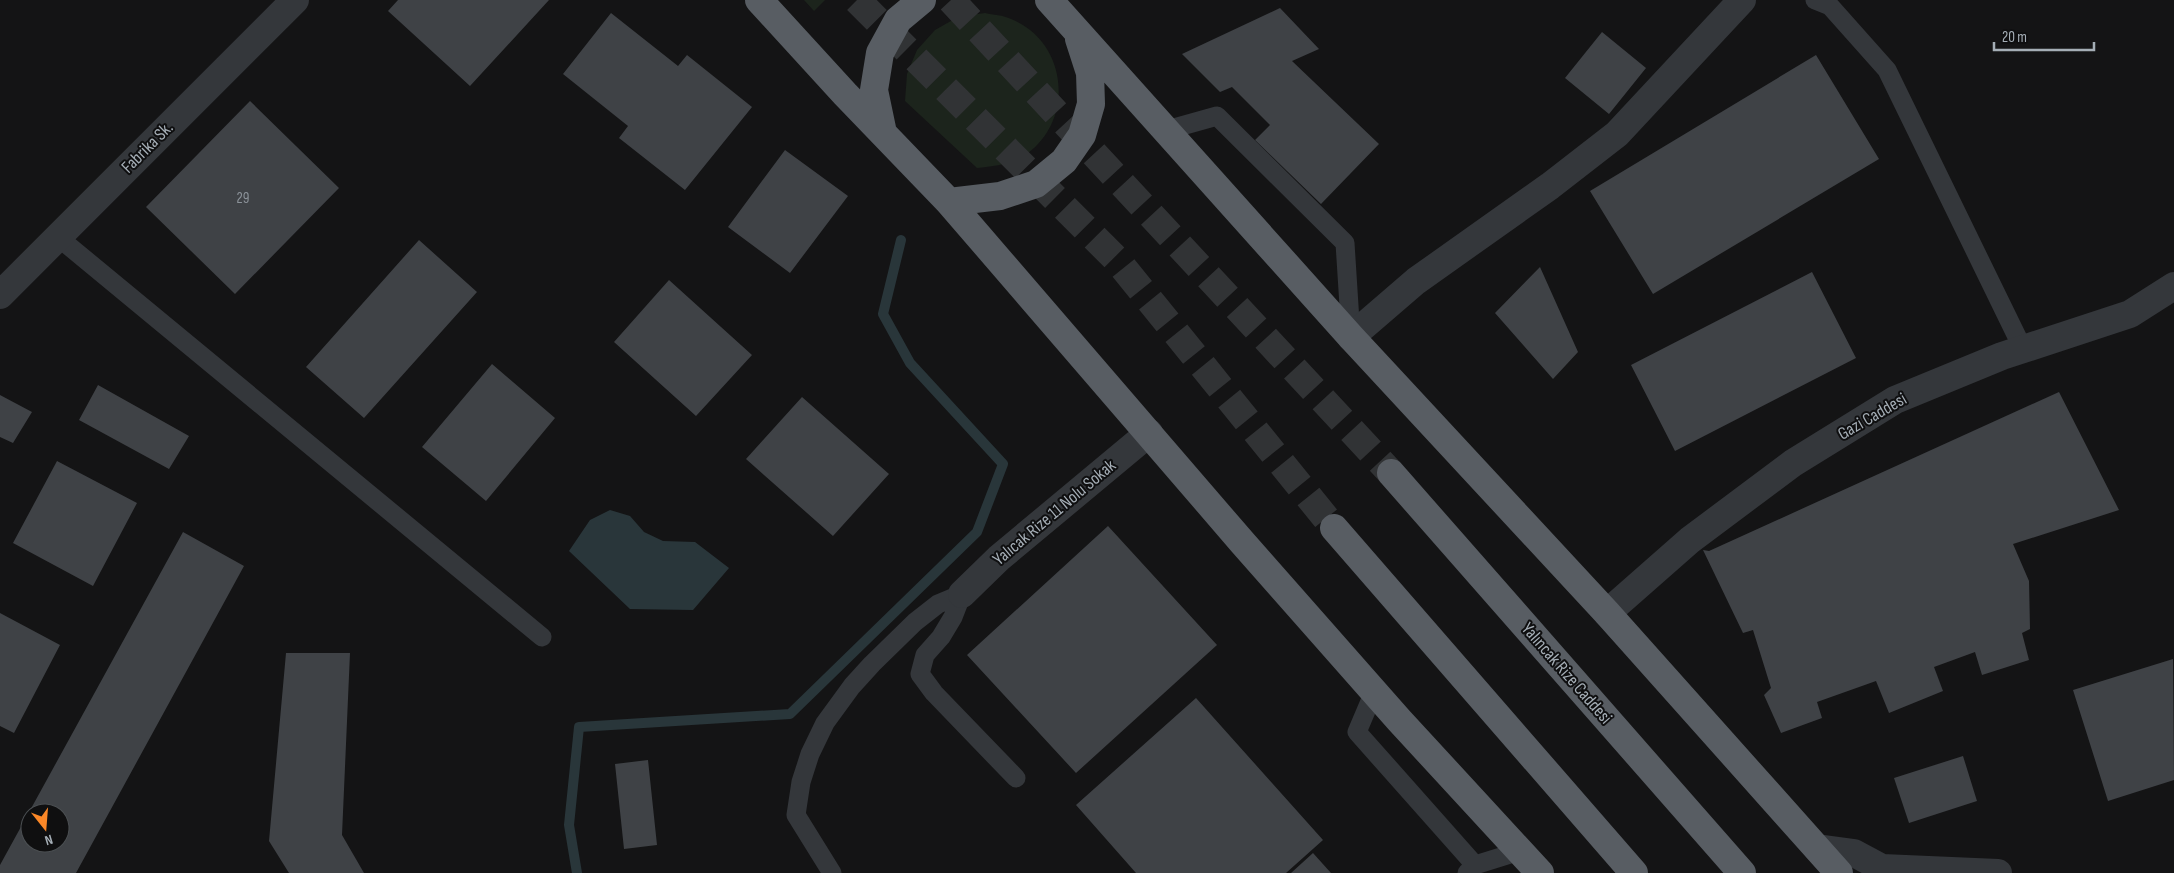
<svg xmlns="http://www.w3.org/2000/svg" width="2174" height="873" font-family="'Sofia Sans Condensed',sans-serif">
	<style>
		.green { fill: #1c241c }
		.water { fill: #29363a }
		.lines { fill: none; stroke-linecap: round; stroke-linejoin: round }
		.stream { stroke: #29363a; stroke-width: 10 }
		.building { fill: #3f4246; fill-rule: evenodd }
		.trunk-tunnel { stroke: #313335; stroke-width: 28; stroke-dasharray: 28 14; stroke-linecap: butt }
		.service { stroke: #34373b; stroke-width: 19 }
		.minor { stroke: #34373b; stroke-width: 28 }
		.trunk { stroke: #585d63; stroke-width: 28 }
		.labels { text-anchor: middle; stroke-width: 4; stroke-linejoin: round; paint-order: stroke }
		.number-label { font-size: 15px; fill: #8c939a }
		.street-label { font-size: 18px; fill: #a5aeb6; stroke: #0f0f10 }
	</style>
	<rect width="100%" height="100%" fill="#141415"/>
	<path class="green" d="M 804,0 L 825,0 L 814,11 Z
		M 985,13 C 993,15 1003,15 1011,19 C 1067,41 1075,118 1028,153 C 1013,164 995,166 977,168 L 905,101 L 907,74 L 917,50 L 935,30 L 958,17 Z"/>
	<path class="water" d="M 610,510 L 630,516 L 644,532 L 663,541 L 695,542 L 729,568 L 693,610 L 630,609 L 569,551 L 590,520 Z"/>
	<g class="lines">
		<path class="stream" d="M 577,873 L 569,825 L 579,727 L 790,714 L 977,532 L 1003,464 L 910,363 L 883,314 L 901,240"/>
	</g>
	<path class="building" d="M 398,0 L 549,0 L 470,86 L 388,11 Z
		M 1280,8 L 1319,49 L 1292,61 L 1379,144 L 1321,204 L 1255,140 L 1270,125 L 1232,87 L 1220,92 L 1182,54 Z
		M 611,13 L 678,66 L 687,55 L 752,107 L 685,190 L 619,138 L 628,126 L 563,74 Z
		M 1602,32 L 1646,68 L 1609,114 L 1565,78 Z
		M 1816,55 L 1879,159 L 1653,294 L 1590,191 Z
		M 250,101 L 339,188 L 235,294 L 146,207 Z
		M 785,150 L 848,196 L 790,273 L 728,227 Z
		M 419,240 L 477,292 L 364,418 L 306,367 Z
		M 1540,267 L 1578,352 L 1553,379 L 1495,313 Z
		M 1812,272 L 1856,358 L 1675,451 L 1631,365 Z
		M 669,280 L 752,355 L 696,416 L 614,342 Z
		M 492,364 L 555,418 L 486,501 L 422,447 Z
		M 98,385 L 189,436 L 169,469 L 79,420 Z
		M 2059,392 L 2119,510 L 2013,544 L 2029,581 L 2030,629 L 2022,633 L 2029,660 L 1982,675 L 1975,652 L 1934,667 L 1943,691 L 1889,713 L 1876,681 L 1817,702 L 1822,718 L 1781,733 L 1764,695 L 1771,688 L 1753,630 L 1743,633 L 1703,550 L 1709,551 Z
		M 0,395 L 32,412 L 13,443 L 0,437 Z
		M 802,397 L 889,474 L 833,536 L 746,459 Z
		M 57,461 L 137,503 L 93,586 L 13,543 Z
		M 1108,526 L 1217,645 L 1076,773 L 967,655 Z
		M 183,532 L 244,566 L 76,873 L 0,873 L 0,865 ZM 30,813 L 60,813 L 60,843 L 30,843 Z
		M 0,613 L 60,645 L 14,733 L 0,726 Z
		M 286,653 L 350,653 L 342,835 L 364,873 L 289,873 L 269,841 Z
		M 2173,659 L 2174,780 L 2108,801 L 2073,690 Z
		M 1196,698 L 1323,840 L 1286,873 L 1136,873 L 1076,805 Z
		M 1963,756 L 1977,801 L 1909,823 L 1894,778 Z
		M 648,760 L 657,845 L 624,849 L 615,764 Z
		M 1313,853 L 1331,873 L 1291,873 Z"/>
	<g class="lines">
		<path class="trunk-tunnel" d="M 857,0 L 1117,260 L 1334,528
			M 951,0 L 1391,473"/>
		<path class="service" d="M 1815,0 L 1830,6 L 1887,70 L 2023,349
			M 1167,130 L 1217,116 L 1345,243 L 1351,337
			M 58,237 L 542,637
			M 962,594 L 953,617 L 941,637 L 925,655 L 920,674 L 934,693 L 1016,778
			M 1374,692 L 1357,732 L 1475,865
			M 832,873 L 796,815 L 801,782 L 810,754 L 825,723 L 852,686 L 872,664 L 915,622 L 938,604 L 962,594
			M 1467,873 L 1475,865 L 1520,851"/>
		<path class="minor" d="M 0,295 L 295,0
			M 1351,337 L 1416,281 L 1550,186 L 1617,134 L 1742,0
			M 962,594 L 999,558 L 1149,433
			M 1607,613 L 1690,540 L 1793,463 L 1895,400 L 2002,356 L 2130,314 L 2174,286
			M 1817,848 L 1854,853 L 1882,868 L 1998,873"/>
		<path class="trunk" d="M 759,0 L 845,94 L 949,202 L 1242,542 L 1399,720 L 1540,873
			M 1049,0 L 1351,337 L 1607,613 L 1839,873
			M 883,133 L 874,90 L 880,53 L 898,20 L 922,0
			M 949,202 L 1000,196 L 1036,184 L 1064,161 L 1082,135 L 1091,104 L 1090,73 L 1079,39
			M 1391,473 L 1742,873
			M 1334,528 L 1634,873"/>
	</g>
	<g class="labels">
		<g class="number-label">
			<text x="243" y="203">29</text>
		</g>
		<g class="street-label">
			<text transform="translate(147 147) rotate(-45)" y="6">Fabrika Sk.</text>
			<text transform="translate(1872 416) rotate(-30)" y="6">Gazi Caddesi</text>
			<text transform="translate(1054 512) rotate(-40)" y="6">Yalıcak Rize 11 Nolu Sokak</text>
			<text transform="translate(1567 673) rotate(49)" y="6">Yalıncak Rize Caddesi</text>
		</g>
	</g>
	<g transform="translate(45 828) rotate(163)"><circle r="24" fill="#0f0f10" stroke="#4b4f52"/>
	<path d="M0-4L9 19L0 12L-9 19Z" fill="#fa8727"/>
	<text y="-8" font-size="14" font-weight="bold" text-anchor="middle" fill="#a5aeb6">N</text>
	</g>
	<path d="M1994 42v8h100v-8" fill="none" stroke="#a5aeb6" stroke-width="2.5"/>
	<text x="2002" y="42" font-size="15" fill="#a5aeb6" stroke="#0f0f10" stroke-width="4" paint-order="stroke">20 m</text>
</svg>
